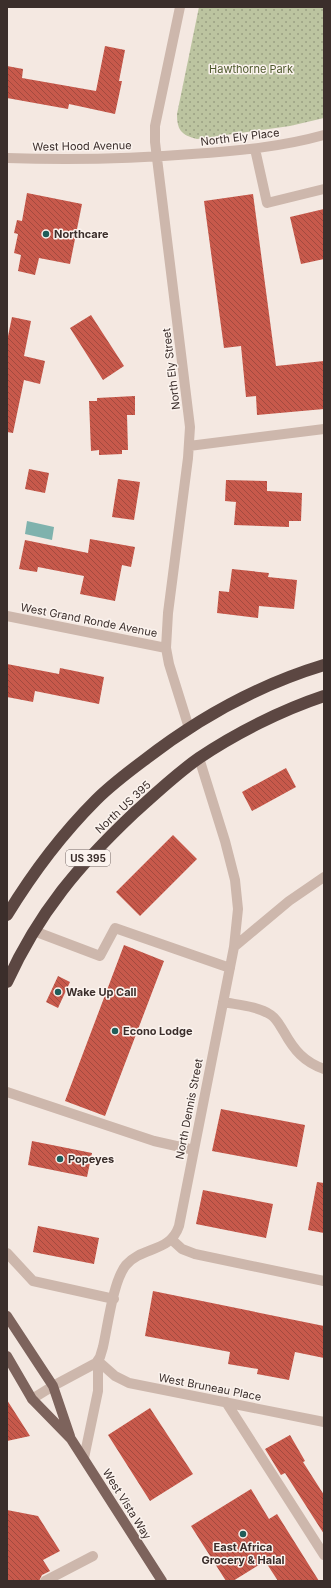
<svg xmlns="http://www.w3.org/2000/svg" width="331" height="1588" font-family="Inter,sans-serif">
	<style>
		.park { fill: url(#park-dots) }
		.water { fill: #7fb2ad }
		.building { fill: url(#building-back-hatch) }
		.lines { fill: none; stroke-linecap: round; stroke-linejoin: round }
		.minor { stroke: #cdb7ac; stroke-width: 10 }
		.major { stroke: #7d635c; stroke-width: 10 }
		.highway { stroke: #5c4742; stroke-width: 12 }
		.poi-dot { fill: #1f5d59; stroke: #fbf3ee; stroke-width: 1.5 }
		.labels { text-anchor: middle; stroke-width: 3; stroke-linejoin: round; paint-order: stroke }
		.shield { fill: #fbf3ee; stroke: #756966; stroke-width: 1 }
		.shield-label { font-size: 10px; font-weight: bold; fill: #3b2e2b }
		.park-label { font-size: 11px; fill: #4f5a2e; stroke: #fbf3ee }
		.street-label { font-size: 11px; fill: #3b2e2b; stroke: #fbf3ee }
		.poi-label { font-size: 11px; font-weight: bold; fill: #3b2e2b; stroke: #fbf3ee; text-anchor: start }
	</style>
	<defs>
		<pattern id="park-dots" width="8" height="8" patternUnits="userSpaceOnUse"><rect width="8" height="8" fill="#bcc4a0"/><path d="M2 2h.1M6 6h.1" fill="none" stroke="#9aa083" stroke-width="1.8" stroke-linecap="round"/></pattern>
		<pattern id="building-back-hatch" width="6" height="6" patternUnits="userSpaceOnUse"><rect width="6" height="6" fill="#c7594b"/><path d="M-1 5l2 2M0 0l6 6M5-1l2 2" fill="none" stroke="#a34a3f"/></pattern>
	</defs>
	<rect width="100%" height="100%" fill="#f4e8e1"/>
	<path class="park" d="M 199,7 L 324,7 L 324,118 L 290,126 L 197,139 C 181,135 177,130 177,114 Z"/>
	<path class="water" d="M 27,521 L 54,527 L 52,540 L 25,534 Z"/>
	<path class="building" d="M 105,46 L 125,50 L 119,81 L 122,81 L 115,114 L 69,104 L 68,109 L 7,98 L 7,66 L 23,69 L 22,78 L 96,91 Z
		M 27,193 L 82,204 L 70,264 L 39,258 L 35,275 L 18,271 L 21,255 L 14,253 L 18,234 L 14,233 L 17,220 L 22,221 Z
		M 253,194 L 276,366 L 324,361 L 324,409 L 257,415 L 256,396 L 246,397 L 241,346 L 224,348 L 204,201 Z
		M 324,209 L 324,259 L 301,264 L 290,217 Z
		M 91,315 L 124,366 L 103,380 L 70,328 Z
		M 12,317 L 31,321 L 24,356 L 45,361 L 40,384 L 24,380 L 13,433 L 7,432 L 7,341 Z
		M 135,396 L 135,415 L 127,415 L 128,450 L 122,450 L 122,454 L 99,455 L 99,450 L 91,451 L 89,401 L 97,401 L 97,398 Z
		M 29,469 L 49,473 L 45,493 L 25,489 Z
		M 118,479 L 140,482 L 134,520 L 112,517 Z
		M 226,480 L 267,481 L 267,491 L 302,493 L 301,521 L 289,521 L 289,527 L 234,525 L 236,502 L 225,501 Z
		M 90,539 L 135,547 L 131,567 L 122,565 L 115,601 L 80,594 L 84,576 L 38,567 L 37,572 L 19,569 L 25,540 L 88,553 Z
		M 232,569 L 269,573 L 268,577 L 297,580 L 294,609 L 259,606 L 258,618 L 217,613 L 219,591 L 229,592 Z
		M 7,664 L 59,674 L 60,668 L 104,677 L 99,704 L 35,691 L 33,702 L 7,697 Z
		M 286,768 L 296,787 L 252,811 L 242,792 Z
		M 173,835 L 197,859 L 140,916 L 116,892 Z
		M 124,945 L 164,961 L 105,1116 L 65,1101 Z
		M 58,976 L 70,982 L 58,1008 L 46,1002 Z
		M 221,1109 L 305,1125 L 297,1167 L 212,1151 Z
		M 32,1141 L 92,1153 L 87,1177 L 28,1165 Z
		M 317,1182 L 324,1183 L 324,1233 L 308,1230 Z
		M 203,1190 L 273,1204 L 266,1238 L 196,1224 Z
		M 38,1226 L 99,1238 L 94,1264 L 33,1252 Z
		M 153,1291 L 324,1326 L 324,1358 L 295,1352 L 289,1380 L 257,1374 L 258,1369 L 228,1364 L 230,1352 L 145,1336 Z
		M 7,1400 L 30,1436 L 7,1441 Z
		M 150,1408 L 193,1474 L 150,1501 L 108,1435 Z
		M 290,1435 L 305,1461 L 303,1462 L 324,1495 L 324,1534 L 285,1473 L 281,1475 L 265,1449 Z
		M 251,1489 L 269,1519 L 277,1514 L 319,1581 L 278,1581 L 265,1561 L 233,1581 L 226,1581 L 191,1526 Z
		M 7,1510 L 38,1516 L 60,1551 L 43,1560 L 50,1571 L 42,1575 L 39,1581 L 7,1581 Z"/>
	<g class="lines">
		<path class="minor" d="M 180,7 L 155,126 L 155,142 L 190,427 L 188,458 L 168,613 L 166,648 L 169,664 L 189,728
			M 255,149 L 267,203 L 324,189
			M 7,158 C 69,160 130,159 192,154 C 237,151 281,147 324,135
			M 189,446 L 324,429
			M 7,616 L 166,648
			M 34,931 L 100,956 L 115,928 L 230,968
			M 234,947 L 289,901 L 324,877
			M 223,1002 C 238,1005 258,1006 271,1015 C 277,1019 280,1026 284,1032 C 294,1050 304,1062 324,1069
			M 7,1092 L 154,1141 L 194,1150
			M 171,1239 L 182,1249 L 195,1254 L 324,1281
			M 7,1253 L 33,1281 L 114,1299
			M 98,1361 L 115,1376 L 129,1383 L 324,1422
			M 32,1399 L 53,1386 L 96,1363 L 100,1357 L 103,1347 C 108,1325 113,1281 126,1265 C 142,1246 170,1253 179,1226 L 234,947 L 238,909 L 235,880 L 225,841 L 199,758
			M 226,1402 L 324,1555
			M 84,1458 L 98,1391 L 98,1361
			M 45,1581 L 93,1556"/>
		<path class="major" d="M 7,1316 L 53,1386 L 70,1436
			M 7,1356 L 32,1399 L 71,1439 L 162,1581"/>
		<path class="highway" d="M 7,915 C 32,874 62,834 96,800 C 110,786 127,773 143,761 C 197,719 258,685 324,665
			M 7,982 C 39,912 79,865 134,813 C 155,794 176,774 199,758 C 236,733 282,710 324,696"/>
	</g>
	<g class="poi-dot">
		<circle cx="46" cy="234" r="4"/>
		<circle cx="58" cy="992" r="4"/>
		<circle cx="115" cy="1031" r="4"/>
		<circle cx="60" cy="1159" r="4"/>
		<circle cx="243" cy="1534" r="4"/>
	</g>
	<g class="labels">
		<rect class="shield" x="66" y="850" width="44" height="16" rx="3"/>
		<g class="shield-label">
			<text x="88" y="862">US 395</text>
		</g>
		<g class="park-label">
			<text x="251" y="73">Hawthorne Park</text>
		</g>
		<g class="street-label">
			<text transform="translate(240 137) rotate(-7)" y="4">North Ely Place</text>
			<text transform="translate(82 146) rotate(-1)" y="4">West Hood Avenue</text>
			<text transform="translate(171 369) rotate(-97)" y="4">North Ely Street</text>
			<text transform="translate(89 620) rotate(11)" y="4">West Grand Ronde Avenue</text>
			<text transform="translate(123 807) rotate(-43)" y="4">North US 395</text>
			<text transform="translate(189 1109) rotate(-79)" y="4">North Dennis Street</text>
			<text transform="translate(210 1387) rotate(11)" y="4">West Bruneau Place</text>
			<text transform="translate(127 1504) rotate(58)" y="4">West Vista Way</text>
		</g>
		<g class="poi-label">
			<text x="54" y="238">Northcare</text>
			<text x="66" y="996">Wake Up Call</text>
			<text x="123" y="1035">Econo Lodge</text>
			<text x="68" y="1163">Popeyes</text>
			<text x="243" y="1551" text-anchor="middle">East Africa<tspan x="243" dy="13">Grocery &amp; Halal</tspan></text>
		</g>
	</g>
	<rect width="331" height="1588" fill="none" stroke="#3b2e2b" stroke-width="16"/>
</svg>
